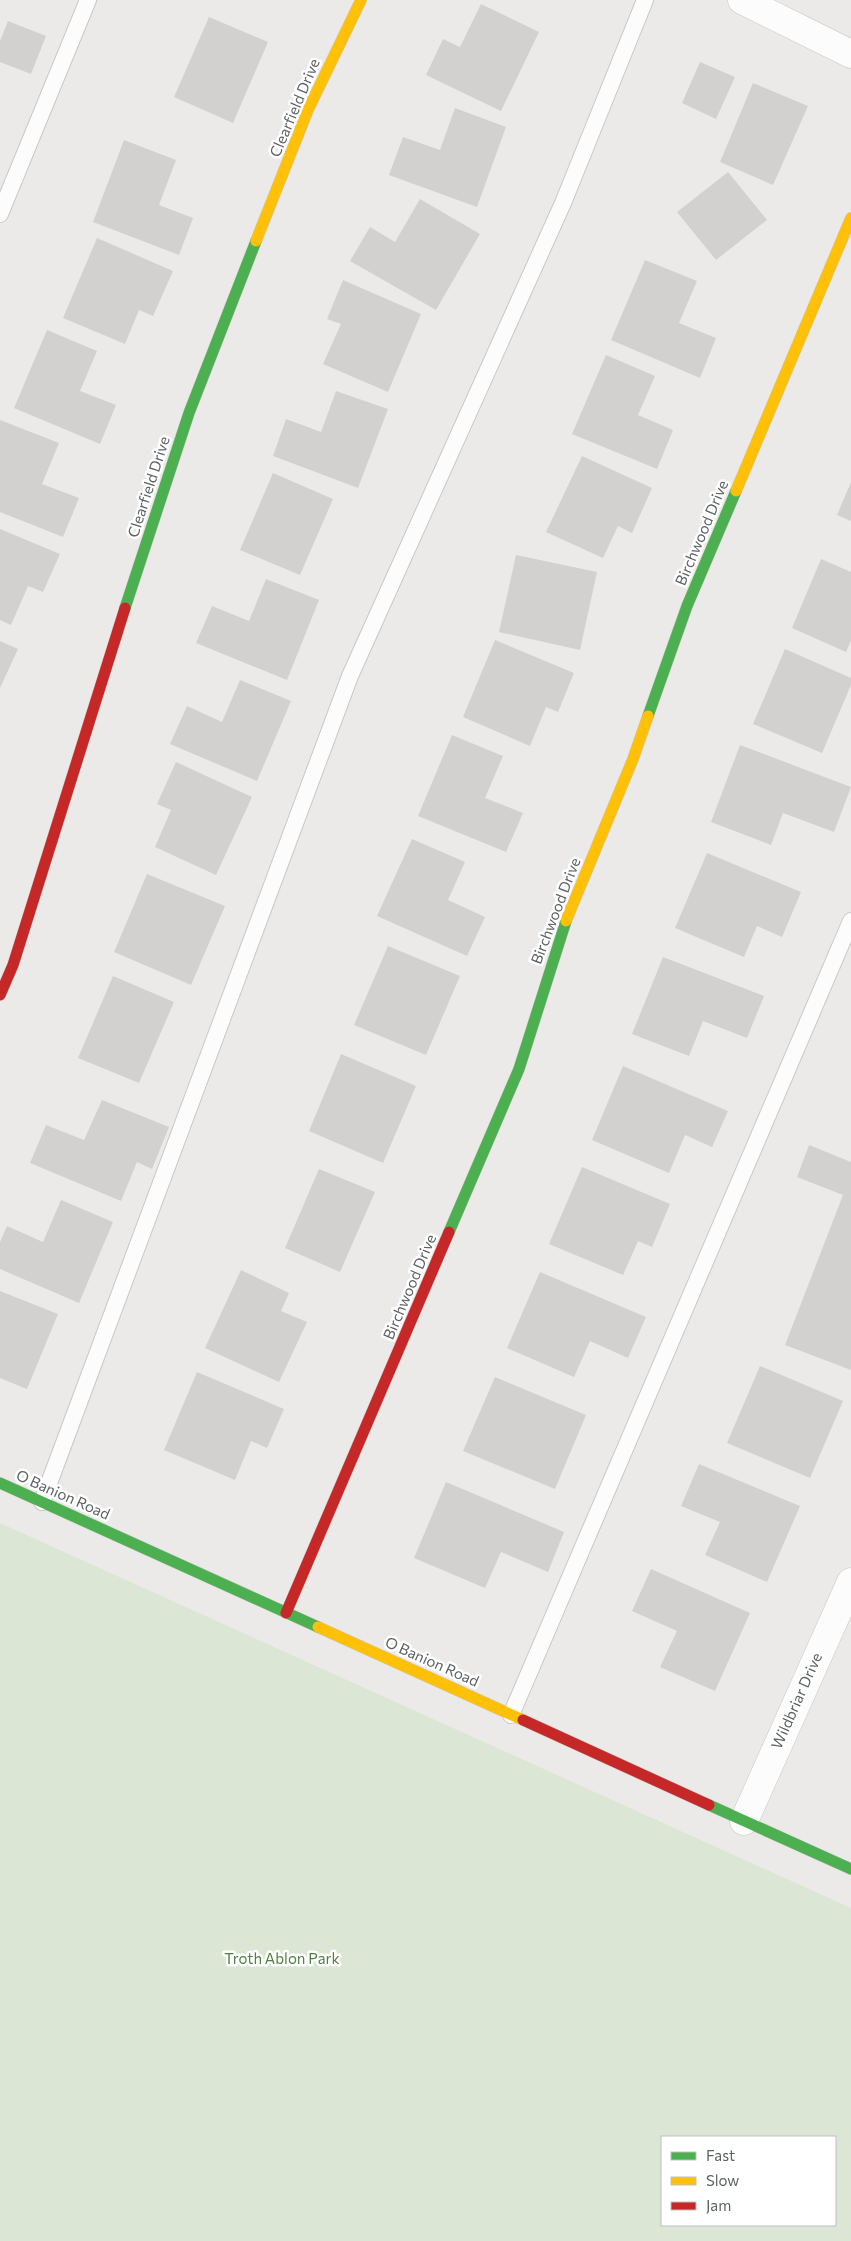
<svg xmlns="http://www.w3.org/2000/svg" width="851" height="2241" font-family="Commissioner,sans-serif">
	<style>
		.green { fill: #dbe6d5; fill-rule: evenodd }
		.building { fill: #d3d1d0 }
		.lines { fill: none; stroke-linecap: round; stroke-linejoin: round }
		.lane-casing { stroke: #c9c8c7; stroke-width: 18 }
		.street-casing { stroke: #c9c8c7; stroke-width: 29 }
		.fast-casing { stroke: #c8c8c8; stroke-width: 12 }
		.slow-casing { stroke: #c8c8c8; stroke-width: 12 }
		.jam-casing { stroke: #c8c8c8; stroke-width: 12 }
		.lane { stroke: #fcfcfc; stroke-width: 16 }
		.street { stroke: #fcfcfc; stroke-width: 28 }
		.fast { stroke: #4caf50; stroke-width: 11 }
		.slow { stroke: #ffc107; stroke-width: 11 }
		.jam { stroke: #c62828; stroke-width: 11 }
		.labels { text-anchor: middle; stroke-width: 5; stroke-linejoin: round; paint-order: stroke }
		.street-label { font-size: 15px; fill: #5d6264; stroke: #fff }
		.park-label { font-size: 15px; fill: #4e8041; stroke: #fff }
	</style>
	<rect width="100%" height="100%" fill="#eceae8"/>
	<path class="green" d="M 0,1523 L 851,1908 L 851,2241 L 0,2241 ZM 662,2137 L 835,2137 L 835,2225 L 662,2225 Z"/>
	<path class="building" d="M 481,4 L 539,32 L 501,111 L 426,75 L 443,39 L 460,47 Z
		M 209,17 L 268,42 L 233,123 L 174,97 Z
		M 8,21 L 46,36 L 31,74 L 0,62 L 0,41 Z
		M 700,62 L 735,77 L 716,119 L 682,103 Z
		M 753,83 L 808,106 L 773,185 L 720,162 Z
		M 455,108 L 506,127 L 477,207 L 389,175 L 403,137 L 440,150 Z
		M 124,140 L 176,160 L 159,205 L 193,218 L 179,255 L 93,222 Z
		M 728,172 L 767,220 L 716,260 L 677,212 Z
		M 420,199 L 480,234 L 436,310 L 350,261 L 370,227 L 395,242 Z
		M 97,238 L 173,271 L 153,316 L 139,310 L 125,344 L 63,318 Z
		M 645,260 L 697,281 L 679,323 L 716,338 L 700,378 L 611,340 Z
		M 343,280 L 421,314 L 388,392 L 323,364 L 341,324 L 327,319 Z
		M 47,330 L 97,351 L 80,391 L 116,405 L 100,444 L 14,408 Z
		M 606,355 L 655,376 L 638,415 L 673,430 L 657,469 L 572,434 Z
		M 336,391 L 388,409 L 358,488 L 273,456 L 286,419 L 321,432 Z
		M 0,420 L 59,443 L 42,484 L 79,498 L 63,537 L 0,512 Z
		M 582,456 L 652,488 L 632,533 L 618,526 L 603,558 L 546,532 Z
		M 273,473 L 333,499 L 300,575 L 240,550 Z
		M 851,482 L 851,521 L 837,515 Z
		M 0,529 L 60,554 L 43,592 L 28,586 L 11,625 L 0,620 Z
		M 516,555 L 597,572 L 580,650 L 499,632 Z
		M 821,559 L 851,572 L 851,641 L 846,652 L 792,628 Z
		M 266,579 L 319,600 L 287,680 L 196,643 L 212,606 L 249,621 Z
		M 495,640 L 574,673 L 558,712 L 546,707 L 530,746 L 463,717 Z
		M 0,641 L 18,649 L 0,688 Z
		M 785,649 L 851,678 L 851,685 L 822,753 L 753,724 Z
		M 240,680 L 291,701 L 257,781 L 170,744 L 187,706 L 222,722 Z
		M 452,735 L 503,756 L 485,798 L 523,813 L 506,852 L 418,816 Z
		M 740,745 L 851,787 L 834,832 L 783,813 L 771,845 L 711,822 Z
		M 176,762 L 252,797 L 216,875 L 155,847 L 171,810 L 157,804 Z
		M 412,839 L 465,862 L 448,900 L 485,917 L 467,956 L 377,916 Z
		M 707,853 L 801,892 L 782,937 L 757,926 L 744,957 L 675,928 Z
		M 147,874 L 225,906 L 191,985 L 114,952 Z
		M 388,946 L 460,976 L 426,1055 L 354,1025 Z
		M 663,957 L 764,996 L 747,1038 L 703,1021 L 689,1056 L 632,1034 Z
		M 113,976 L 174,1002 L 139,1083 L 78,1058 Z
		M 341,1054 L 416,1086 L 383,1163 L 309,1131 Z
		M 623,1066 L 728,1111 L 712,1147 L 685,1135 L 669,1173 L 592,1140 Z
		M 102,1100 L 169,1127 L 152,1169 L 137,1162 L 121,1201 L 30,1163 L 46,1125 L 84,1140 Z
		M 809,1145 L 851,1162 L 851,1370 L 785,1345 L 843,1195 L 797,1177 Z
		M 582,1167 L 670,1204 L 652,1247 L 638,1241 L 623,1275 L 549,1244 Z
		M 319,1169 L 375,1192 L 340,1272 L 285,1248 Z
		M 61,1200 L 113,1222 L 79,1303 L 0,1269 L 0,1242 L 7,1226 L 43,1242 Z
		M 241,1270 L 289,1293 L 281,1311 L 307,1322 L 279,1382 L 205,1348 Z
		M 540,1272 L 646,1317 L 628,1358 L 590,1341 L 574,1377 L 507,1348 Z
		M 0,1291 L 58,1314 L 27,1389 L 0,1378 Z
		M 760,1366 L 843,1401 L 810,1478 L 727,1443 Z
		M 197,1372 L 284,1409 L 267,1448 L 251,1441 L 235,1480 L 164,1450 Z
		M 495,1377 L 586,1415 L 555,1489 L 463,1451 Z
		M 699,1464 L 800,1506 L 767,1582 L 705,1555 L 720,1522 L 681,1506 Z
		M 446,1482 L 564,1532 L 548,1572 L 501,1552 L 485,1588 L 414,1558 Z
		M 651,1569 L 750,1613 L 715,1691 L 660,1667 L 677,1631 L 632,1611 Z"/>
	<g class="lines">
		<g class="lane-casing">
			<path id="lane" d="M 0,214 L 88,0
				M 42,1502 L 350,676 L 563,203 L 645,0
				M 511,1715 L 851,921"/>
		</g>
		<g class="street-casing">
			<path id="street" d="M 742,0 L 851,54
				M 744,1821 L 851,1582"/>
		</g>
		<g class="fast-casing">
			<path id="fast" d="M 125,608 L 189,413 L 256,241
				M 648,716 L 687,606 L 736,491
				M 449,1232 L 519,1069 L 566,921
				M 0,1483 L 318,1627
				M 709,1805 L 851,1869"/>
		</g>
		<g class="slow-casing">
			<path id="slow" d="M 256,241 L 308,110 L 361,0
				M 736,491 L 851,218
				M 566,921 L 633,759 L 648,716
				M 318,1627 L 523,1720"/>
		</g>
		<g class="jam-casing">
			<path id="jam" d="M 0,995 L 13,965 L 125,608
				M 286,1613 L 449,1232
				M 523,1720 L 709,1805"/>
		</g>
		<use href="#lane" class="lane"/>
		<use href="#street" class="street"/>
		<use href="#fast" class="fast"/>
		<use href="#slow" class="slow"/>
		<use href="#jam" class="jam"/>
	</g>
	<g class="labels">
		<g class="street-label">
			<text transform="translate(295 108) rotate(-67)" y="5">Clearfield Drive</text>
			<text transform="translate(149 487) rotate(-72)" y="5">Clearfield Drive</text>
			<text transform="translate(702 533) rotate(-67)" y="5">Birchwood Drive</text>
			<text transform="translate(556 911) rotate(-69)" y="5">Birchwood Drive</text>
			<text transform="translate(410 1287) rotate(-67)" y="5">Birchwood Drive</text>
			<text transform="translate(63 1495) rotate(24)" y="5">O Banion Road</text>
			<text transform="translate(432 1662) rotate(24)" y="5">O Banion Road</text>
			<text transform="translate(797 1701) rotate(-66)" y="5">Wildbriar Drive</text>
		</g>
		<g class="park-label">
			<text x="282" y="1964">Troth Ablon Park</text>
		</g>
	</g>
	<rect x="661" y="2136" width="175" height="90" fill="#ffffff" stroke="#bec0c1"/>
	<rect x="671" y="2152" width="25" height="8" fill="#4caf50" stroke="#bec0c1"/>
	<text x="706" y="2161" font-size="15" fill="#5d6264">Fast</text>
	<rect x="671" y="2177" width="25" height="8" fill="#ffc107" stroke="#bec0c1"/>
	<text x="706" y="2186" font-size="15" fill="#5d6264">Slow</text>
	<rect x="671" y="2202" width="25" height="8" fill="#c62828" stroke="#bec0c1"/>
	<text x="706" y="2211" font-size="15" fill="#5d6264">Jam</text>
</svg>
